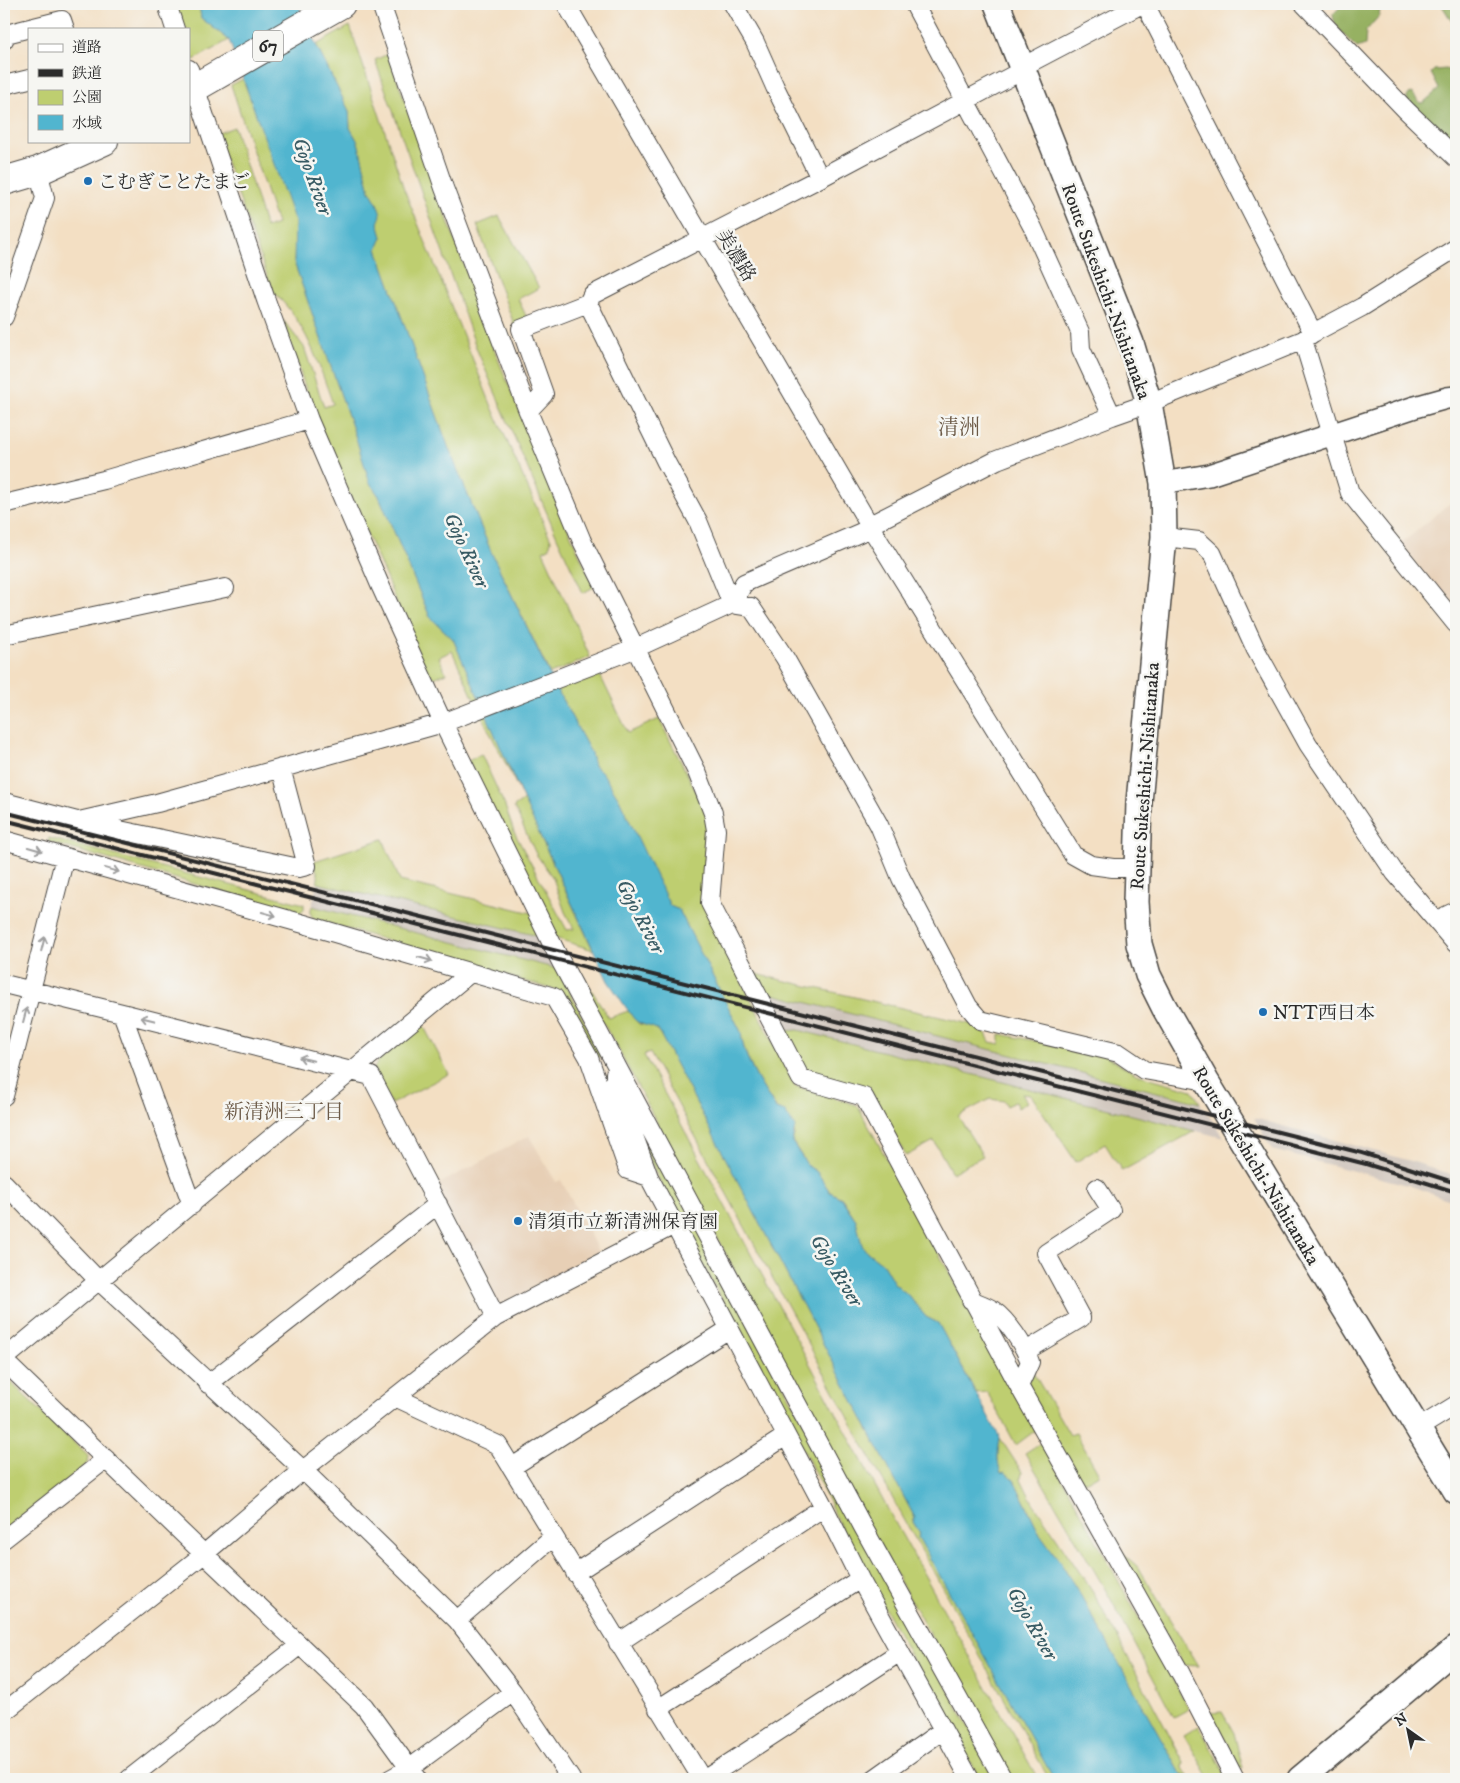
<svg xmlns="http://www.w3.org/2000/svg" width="1460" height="1783" font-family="'IM FELL DW Pica','Noto Serif JP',serif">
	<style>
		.built { fill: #e7cfb5 }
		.industrial { fill: #cdc2b9 }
		.green { fill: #bece70; stroke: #747c4e }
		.forest { fill: #96b162; stroke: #606e46 }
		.water { fill: #51b5cf; stroke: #3e707d }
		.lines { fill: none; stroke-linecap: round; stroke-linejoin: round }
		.minor-casing { stroke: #494642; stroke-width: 20 }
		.tertiary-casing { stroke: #494642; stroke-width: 24 }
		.secondary-casing { stroke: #494642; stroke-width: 28 }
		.primary-casing { stroke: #494642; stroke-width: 30 }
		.minor { stroke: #fff; stroke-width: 18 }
		.tertiary { stroke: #fff; stroke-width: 21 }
		.secondary { stroke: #fff; stroke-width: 25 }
		.primary { stroke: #fff; stroke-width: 28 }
		.rail { stroke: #2b2b2b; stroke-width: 4 }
		.oneway { stroke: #a0a0a0 }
		.poi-dot { fill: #1f6fb2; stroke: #f6f6f2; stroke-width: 2 }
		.labels { text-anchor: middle; stroke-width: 5; stroke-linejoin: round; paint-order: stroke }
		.shield { fill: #f6f6f2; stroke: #686867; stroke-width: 1 }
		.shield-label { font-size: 18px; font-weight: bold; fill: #2b2b2b }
		.poi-label { font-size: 19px; fill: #2b2b2b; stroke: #f6f6f2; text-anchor: start }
		.street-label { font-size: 19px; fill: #2b2b2b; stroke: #f6f6f2 }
		.water-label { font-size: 20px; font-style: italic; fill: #385b64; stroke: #f6f6f2 }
		.neighbourhood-label { font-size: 20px; fill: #6c5a47; stroke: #f6f6f2 }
		.quarter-label { font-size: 21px; fill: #6c5a47; stroke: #f6f6f2 }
	</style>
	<rect width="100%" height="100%" fill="#f6f6f2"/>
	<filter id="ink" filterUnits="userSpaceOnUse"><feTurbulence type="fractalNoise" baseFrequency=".02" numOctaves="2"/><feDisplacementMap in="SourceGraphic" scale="10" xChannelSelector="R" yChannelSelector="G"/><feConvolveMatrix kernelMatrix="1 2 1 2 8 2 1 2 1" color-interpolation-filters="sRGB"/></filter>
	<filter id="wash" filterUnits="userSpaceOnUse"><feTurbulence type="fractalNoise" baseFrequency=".0096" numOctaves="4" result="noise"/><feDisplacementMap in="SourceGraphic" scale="20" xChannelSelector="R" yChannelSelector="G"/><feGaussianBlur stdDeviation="1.12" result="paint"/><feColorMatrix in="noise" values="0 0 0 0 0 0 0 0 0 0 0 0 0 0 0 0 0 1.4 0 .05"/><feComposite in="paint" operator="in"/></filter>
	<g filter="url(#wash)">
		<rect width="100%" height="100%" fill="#f3dfc3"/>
		<path class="built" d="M 1456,498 L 1456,614 L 1401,544 Z
			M 529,1136 L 556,1182 L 561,1180 L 601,1256 L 506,1305 L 496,1302 L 435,1186 Z"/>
		<path class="industrial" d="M 317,883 L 542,937 L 558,969 L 312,906 Z
			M 765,992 L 1200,1103 L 1224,1138 L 798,1030 L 786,1031 Z
			M 1254,1118 L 1411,1161 L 1456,1176 L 1456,1202 L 1408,1185 L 1272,1150 Z"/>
		<path class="green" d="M 173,4 L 199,4 L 201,18 L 229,40 L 194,60 L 189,51 L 189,29 L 181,29 Z
			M 350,26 L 404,189 L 492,407 L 551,540 L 549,548 L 543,551 L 590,657 L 550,674 L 492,554 L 449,449 L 377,249 L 382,237 L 378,223 L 377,203 L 370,191 L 358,142 L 350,128 L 349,111 L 316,45 Z
			M 388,54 L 494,349 L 557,504 L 594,587 L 583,593 L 558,539 L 477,350 L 375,60 Z
			M 243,79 L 296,222 L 294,262 L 355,435 L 370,483 L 379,496 L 430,617 L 453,639 L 524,801 L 593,950 L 555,938 L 468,761 L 481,754 L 505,806 L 514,832 L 567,930 L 574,929 L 565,912 L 553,878 L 536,854 L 514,807 L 524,800 L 483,719 L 452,651 L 439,657 L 446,673 L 429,680 L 381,566 L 317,423 L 283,320 L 304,347 L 324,407 L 333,404 C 318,363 307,323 273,292 L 216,134 L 234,127 L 266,228 L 277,224 L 231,85 Z
			M 499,216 L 539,288 L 518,299 L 529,322 L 515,327 L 477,225 Z
			M 597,669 L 628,733 L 659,719 L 705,809 L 710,821 L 702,903 L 795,1086 L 857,1105 L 1036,1430 L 1016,1445 L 987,1392 L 976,1393 L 938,1323 L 926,1317 L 907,1294 L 894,1283 L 883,1264 L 866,1251 L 862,1246 L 856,1220 L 842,1198 L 830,1192 L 817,1172 L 808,1166 L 792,1141 L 795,1134 C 775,1107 744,1066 741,1032 L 679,910 L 670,906 L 619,799 L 602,772 L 594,766 L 591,753 L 556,688 Z
			M 49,838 L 304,904 L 304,910 L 299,914 L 48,842 Z
			M 383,839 L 400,881 L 532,913 L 542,937 L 317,883 C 320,874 317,870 311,862 Z
			M 312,906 L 558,969 L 602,1056 L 597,1058 L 562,992 L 314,919 L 310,913 Z
			M 572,972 L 582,975 L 609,1018 L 628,1011 L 639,1024 L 652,1026 L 658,1030 L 915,1518 L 913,1522 L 920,1533 L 918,1537 L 1054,1779 L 1049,1779 L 900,1512 L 650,1053 L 644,1055 L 892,1517 L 1038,1779 L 1011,1779 L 865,1519 L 615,1043 Z
			M 756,974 L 983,1027 L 990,1042 L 1000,1044 L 1000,1034 L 1103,1054 L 1136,1074 L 1192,1090 L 1200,1103 L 765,992 Z
			M 423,1025 L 449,1074 L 391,1104 L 374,1069 L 378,1060 Z
			M 798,1030 L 1195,1131 L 1122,1171 L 1105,1144 L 1076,1162 L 1031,1095 L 1022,1094 L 1027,1102 L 1018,1108 L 1015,1102 L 1007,1106 L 1004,1101 L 990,1099 L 958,1116 L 983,1156 L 952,1173 L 934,1141 L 906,1156 L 870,1091 L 806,1070 L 786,1031 Z
			M 625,1093 L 997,1779 L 980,1779 L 930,1692 L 844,1533 L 808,1459 L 679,1220 L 652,1165 Z
			M 1033,1372 L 1070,1435 L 1076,1433 L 1099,1474 L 1087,1481 L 1079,1482 L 1028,1390 L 1028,1381 Z
			M 4,1376 L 88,1456 L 87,1464 L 4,1530 Z
			M 1000,1438 L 1022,1472 L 1021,1479 L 1032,1501 L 1096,1597 L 1184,1763 L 1183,1768 L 1190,1779 L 1180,1772 L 1081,1596 L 1058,1559 L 1040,1534 L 1014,1480 L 1001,1473 L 998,1466 L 998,1452 Z
			M 1042,1442 L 1189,1709 L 1174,1717 L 1108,1594 L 1025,1453 Z
			M 1120,1551 L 1139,1568 L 1198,1666 L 1183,1665 Z
			M 1222,1712 L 1234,1733 L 1243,1769 L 1240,1769 L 1211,1713 Z
			M 1199,1726 L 1228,1779 L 1210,1779 L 1184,1735 Z"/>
		<path class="forest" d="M 1343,4 L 1381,4 L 1379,16 L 1366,31 L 1365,45 L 1357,48 C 1348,39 1333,27 1333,14 Z
			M 1441,4 L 1456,4 L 1456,28 Z
			M 1446,69 L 1456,73 L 1456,149 L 1407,101 L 1407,97 L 1410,93 L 1413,94 L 1419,102 L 1423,103 L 1439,89 L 1431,73 L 1434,70 Z"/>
		<path class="water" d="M 199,4 L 298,4 L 316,45 L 349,111 L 350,128 L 358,142 L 370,191 L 377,203 L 381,215 L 378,223 L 382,237 L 377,249 L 449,449 L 492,554 L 556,688 L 591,753 L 594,766 L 602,772 L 619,799 L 670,906 L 679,910 L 741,1032 C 743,1060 762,1086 776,1109 L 785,1112 L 795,1127 L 792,1142 L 808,1166 L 817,1172 L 830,1192 L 841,1198 L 856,1220 L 862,1245 L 866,1251 L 883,1264 L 894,1283 L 907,1294 L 926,1317 L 938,1323 L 1000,1438 C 998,1451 996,1461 1001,1473 L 1005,1472 L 1014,1480 L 1040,1534 L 1058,1559 L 1081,1596 L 1180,1772 L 1188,1779 L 1054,1779 L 918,1537 L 920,1533 L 913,1522 L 915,1518 L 658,1030 C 650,1025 641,1026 634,1019 L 608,981 L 524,801 L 453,639 L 430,617 L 379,496 L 370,483 L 355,435 L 294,262 L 295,222 L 229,40 L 201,18 Z"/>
	</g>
	<g filter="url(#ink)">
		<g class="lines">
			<g class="minor-casing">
				<path id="minor" d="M 167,4 L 175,29
					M 381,4 L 444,188 L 528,411 L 582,541 L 697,772 L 713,813 L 716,830 L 710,903 L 801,1079 L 864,1097 L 1019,1386 L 1181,1674 L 1235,1779
					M 566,4 L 871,528 L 1073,855 L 1091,865 L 1113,868 L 1137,868
					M 733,4 L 755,42 L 775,87 L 820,178
					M 914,4 L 1033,228 L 1080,332 L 1081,349 L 1112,416
					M 1145,4 L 1313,333
					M 1304,4 L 1406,110 L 1456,158
					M 4,40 L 6,34 L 62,20 L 65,29
					M 1022,67 L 1142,4
					M 189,69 L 266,300 L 309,420 L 380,585 L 443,723 L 560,960 L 863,1527 L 1003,1779
					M 4,85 L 29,79
					M 4,317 L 45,198 L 38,171
					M 1303,340 L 1350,493 L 1456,624
					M 528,411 L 544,394 L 521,329 L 588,303
					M 4,504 L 104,480 L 309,420
					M 870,525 L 997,460 L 1112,416 L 1149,403 L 1303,340 L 1313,333 L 1362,307 L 1456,248
					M 1164,537 L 1199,541 L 1212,553 L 1256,650 L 1308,744 L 1395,873 L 1456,944
					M 732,604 L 698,521 L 666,462 L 588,303 L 592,295 L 820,178 L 1023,70
					M 732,604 L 744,583 L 871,528
					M 4,635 L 225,588
					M 4,802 L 77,821 L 299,868 L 307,866 L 281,768
					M 79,821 L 157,803 L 443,723 L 634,649 L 732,604 L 751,607 L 785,658 L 879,825 L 901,878 L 968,1006 L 980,1020 L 1119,1053 L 1144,1070 L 1206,1081
					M 4,840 L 304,924 L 554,997 L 589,1058 L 628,1170 L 649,1177
					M 1437,920 L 1456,911
					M 4,984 L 122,1013 L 371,1076 L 496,1317
					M 122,1013 L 192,1205
					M 615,1073 L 615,1084 L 649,1177 L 824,1507 L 860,1579 L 970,1779
					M 4,1096 L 65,857
					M 4,1183 L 99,1281 L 303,1470 L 457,1620 L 513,1692 L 571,1779
					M 971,1300 C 978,1303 987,1306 993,1310 C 1008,1321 1024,1345 1030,1362 L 1019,1386
					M 1026,1351 L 1081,1318 L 1046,1253 L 1111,1210 L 1097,1188
					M 4,1359 L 470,973
					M 4,1361 L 204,1554 L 364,1706 L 417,1779
					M 208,1384 L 438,1204
					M 395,1397 L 498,1445 L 702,1779
					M 1417,1429 L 1456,1405
					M 512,1467 L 729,1329
					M 4,1539 L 106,1459
					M 575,1573 L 786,1436
					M 457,1620 L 553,1537
					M 618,1643 L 824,1507
					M 658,1709 L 860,1579
					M 4,1712 L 204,1554 L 303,1470 L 496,1317 L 674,1225
					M 129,1779 L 300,1645
					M 390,1779 L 410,1768 L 513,1692
					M 705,1779 L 900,1652
					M 874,1779 L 943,1730"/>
			</g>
			<g class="tertiary-casing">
				<path id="tertiary" d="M 1163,483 L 1209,475 L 1415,407 L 1447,398 L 1456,397"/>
			</g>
			<g class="secondary-casing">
				<path id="secondary" d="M 997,4 L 1131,343 L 1149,403 L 1163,483 L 1164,537 L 1139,802 L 1136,902 L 1139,944 L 1148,975 L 1164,1007 L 1206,1081 L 1456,1491
					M 1300,1779 L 1456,1648"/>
			</g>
			<g class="primary-casing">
				<path id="primary" d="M 189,91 L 341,4
					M 4,181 L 38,171 L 104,141"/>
			</g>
			<use href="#minor" class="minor"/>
			<use href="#tertiary" class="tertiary"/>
			<use href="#secondary" class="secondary"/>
			<use href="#primary" class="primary"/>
			<path class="rail" d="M 4,812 L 1362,1153 L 1456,1183
				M 4,820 L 1366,1164 L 1456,1192"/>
		</g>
		<defs><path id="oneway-shaft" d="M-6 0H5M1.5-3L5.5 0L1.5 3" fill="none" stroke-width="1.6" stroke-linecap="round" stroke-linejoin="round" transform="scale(1.25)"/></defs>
		<g class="oneway">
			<use href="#oneway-shaft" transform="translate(35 849) rotate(16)"/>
			<use href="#oneway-shaft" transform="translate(112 870) rotate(16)"/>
			<use href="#oneway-shaft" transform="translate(269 914) rotate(15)"/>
			<use href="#oneway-shaft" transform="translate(43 944) rotate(-76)"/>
			<use href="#oneway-shaft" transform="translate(425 959) rotate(16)"/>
			<use href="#oneway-shaft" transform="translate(25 1015) rotate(-75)"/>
			<use href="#oneway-shaft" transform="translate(148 1019) rotate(-166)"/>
			<use href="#oneway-shaft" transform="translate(306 1059) rotate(-166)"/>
		</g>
	</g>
	<g class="poi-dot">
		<circle cx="88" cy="181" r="5"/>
		<circle cx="1263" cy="1012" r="5"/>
		<circle cx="518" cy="1221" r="5"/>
	</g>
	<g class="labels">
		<rect class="shield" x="253" y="30.5" width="30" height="31" rx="4"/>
		<g class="shield-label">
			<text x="268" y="52">67</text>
		</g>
		<g class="poi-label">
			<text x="98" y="188">こむぎことたまご</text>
			<text x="1273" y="1019">NTT西日本</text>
			<text x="528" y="1228">清須市立新清洲保育園</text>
		</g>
		<g class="street-label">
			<text transform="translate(737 255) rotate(59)" y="7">美濃路</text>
			<text transform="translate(1107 291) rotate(70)" y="7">Route Sukeshichi-Nishitanaka</text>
			<text transform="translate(1144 776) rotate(-86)" y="7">Route Sukeshichi-Nishitanaka</text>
			<text transform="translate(1257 1165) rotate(59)" y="7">Route Sukeshichi-Nishitanaka</text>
		</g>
		<g class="water-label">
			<text transform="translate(313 176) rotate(70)" y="7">Gojo River</text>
			<text transform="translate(467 550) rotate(65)" y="7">Gojo River</text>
			<text transform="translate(641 916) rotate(62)" y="7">Gojo River</text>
			<text transform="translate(837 1270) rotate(58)" y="7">Gojo River</text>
			<text transform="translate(1033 1623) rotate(60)" y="7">Gojo River</text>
		</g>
		<g class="neighbourhood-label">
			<text x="284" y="1118">新清洲三丁目</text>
		</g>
		<g class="quarter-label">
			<text x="959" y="434">清洲</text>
		</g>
	</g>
	<rect width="1460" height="1783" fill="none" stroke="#f6f6f2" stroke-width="20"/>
	<rect x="28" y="28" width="162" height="115" fill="#f6f6f2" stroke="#a5a5a2"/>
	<rect x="38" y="44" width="25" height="8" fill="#ffffff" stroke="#a5a5a2"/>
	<text x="72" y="52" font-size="15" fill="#2b2b2b">道路</text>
	<rect x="38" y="69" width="25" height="8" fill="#2b2b2b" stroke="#a5a5a2"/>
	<text x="72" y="78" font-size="15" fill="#2b2b2b">鉄道</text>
	<rect x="38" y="90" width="25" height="15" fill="#bece70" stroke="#a5a5a2"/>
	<text x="72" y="102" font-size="15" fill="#2b2b2b">公園</text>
	<rect x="38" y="115" width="25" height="15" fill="#51b5cf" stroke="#a5a5a2"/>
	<text x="72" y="128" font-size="15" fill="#2b2b2b">水域</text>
	<g transform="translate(1408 1730) rotate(327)" stroke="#f6f6f2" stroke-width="4" paint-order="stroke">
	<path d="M0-4L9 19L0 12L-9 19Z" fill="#2b2b2b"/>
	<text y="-8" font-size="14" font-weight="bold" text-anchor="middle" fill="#2b2b2b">N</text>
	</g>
</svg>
